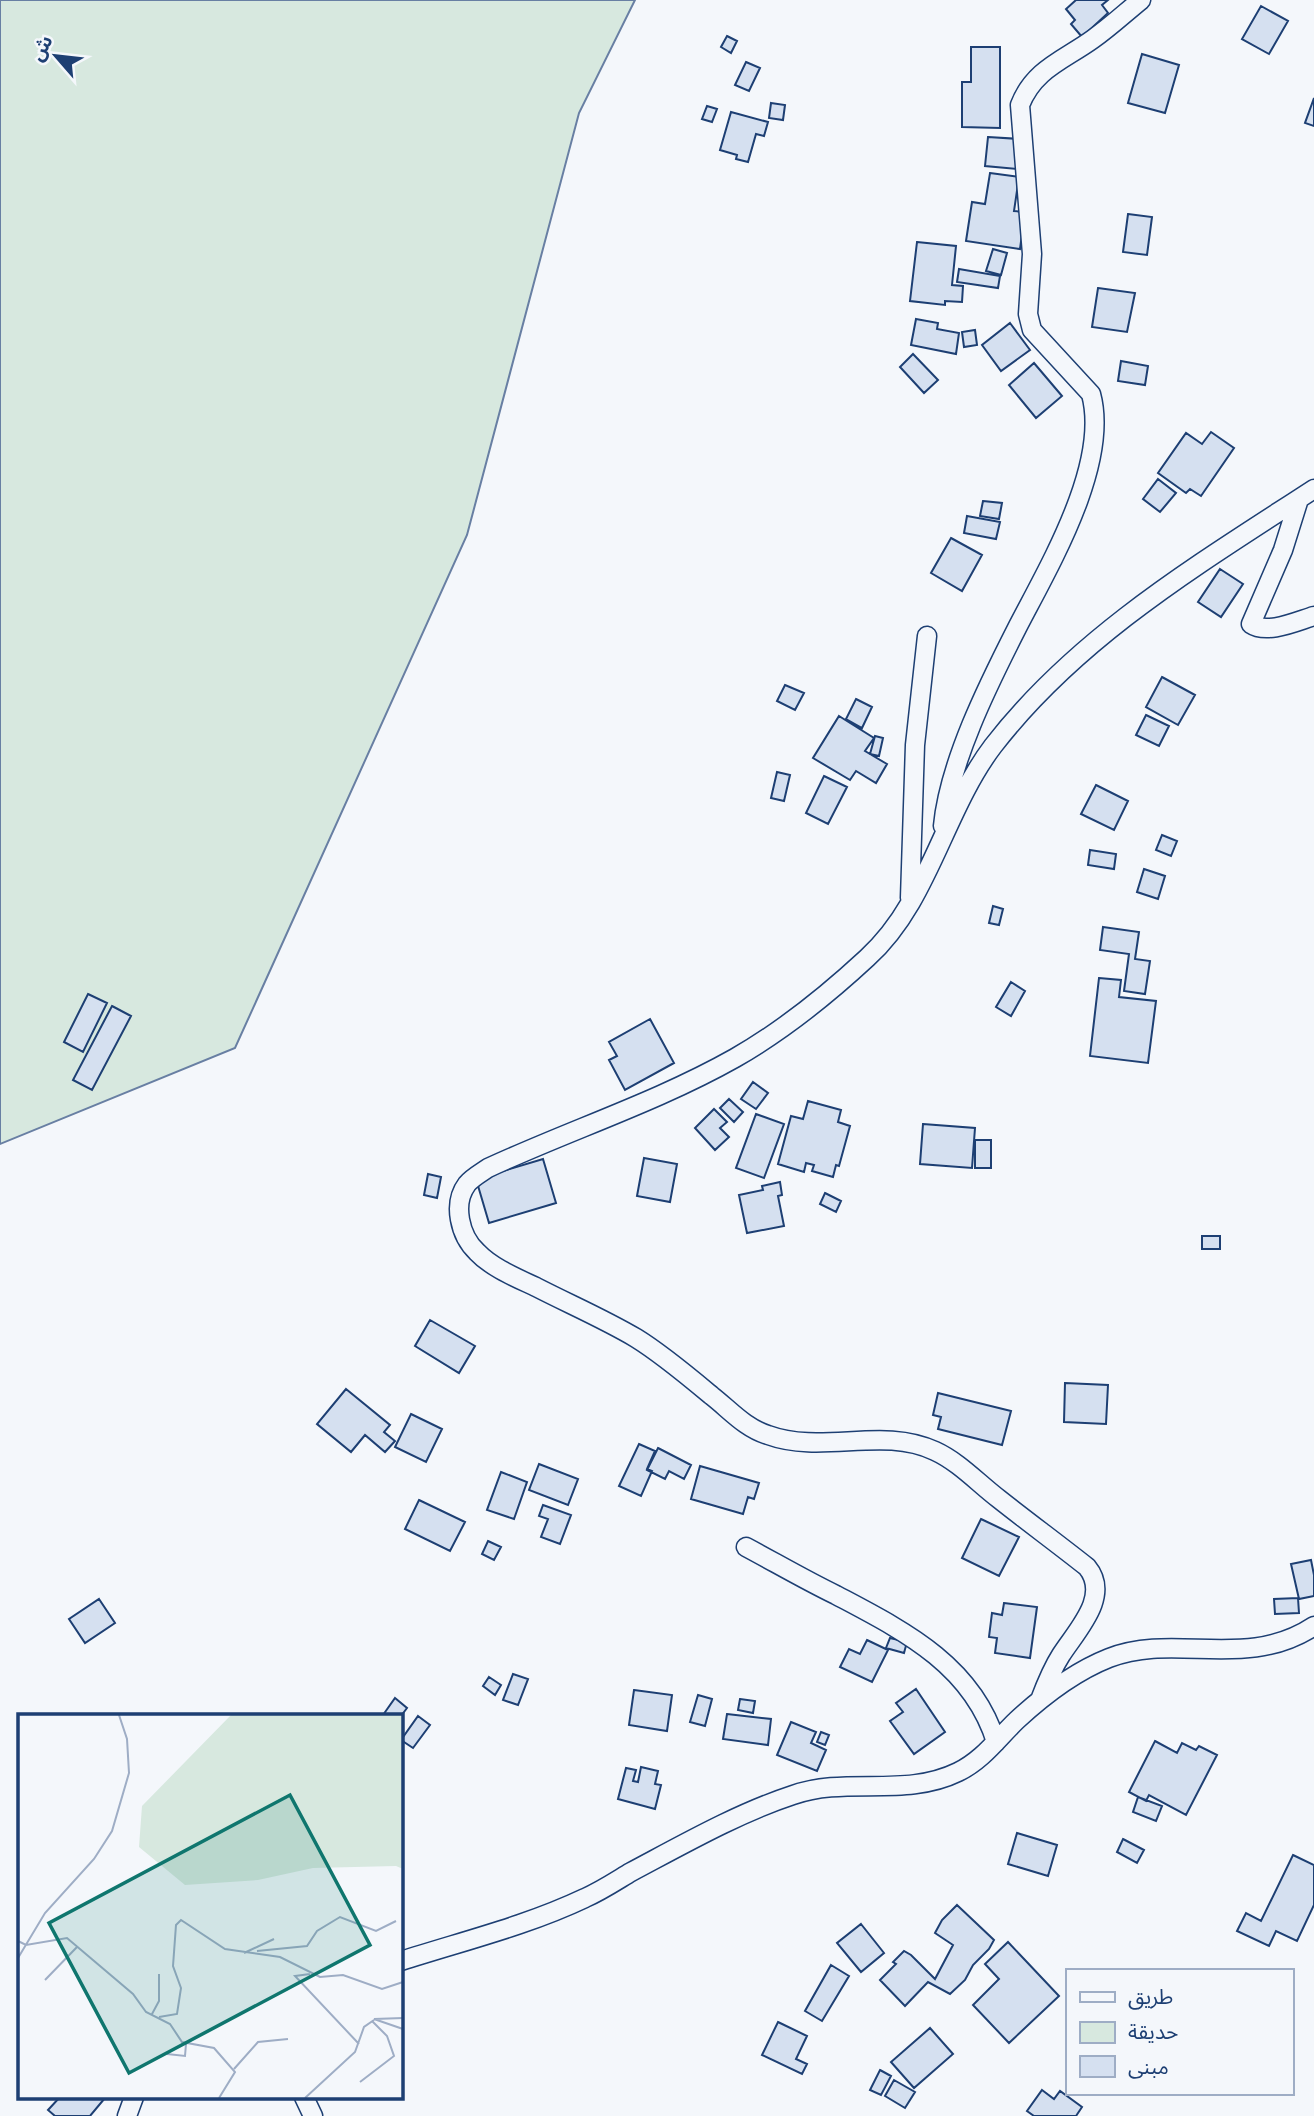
<svg xmlns="http://www.w3.org/2000/svg" width="1314" height="2116" font-family="Cabin,'Noto Sans Arabic',sans-serif">
	<style>
		.green { fill: #d7e8df; stroke: #687fa3; stroke-width: 2 }
		.building { fill: #d5e0f0; stroke: #1d3f73; stroke-width: 2 }
		.lines { fill: none; stroke-linecap: round; stroke-linejoin: round }
		.minor-casing { stroke: #1d3f73; stroke-width: 21 }
		.minor { stroke: #f4f7fb; stroke-width: 18 }
		.inset-road { fill: none; stroke: #9eadc5; stroke-width: 2 }
		.view { fill: #0f766e; fill-opacity: 0.15; stroke: #0f766e; stroke-width: 3.5 }
		.inset-edge { fill: none; stroke: #1d3f73; stroke-width: 3.5 }
	</style>
	<rect width="100%" height="100%" fill="#f4f7fb"/>
	<path class="green" d="M 0,0 L 635,0 L 579,113 L 467,535 L 235,1048 L 0,1144 Z"/>
	<path class="building" d="M 1076,0 L 1108,0 L 1102,5 L 1108,13 L 1082,37 L 1071,24 L 1075,20 L 1066,9 Z
		M 1261,6 L 1288,21 L 1269,54 L 1242,39 Z
		M 727,36 L 737,41 L 731,53 L 721,47 Z
		M 971,47 L 1000,47 L 1000,128 L 962,127 L 962,82 L 971,82 Z
		M 1142,54 L 1179,65 L 1165,113 L 1128,103 Z
		M 746,62 L 760,68 L 749,91 L 735,85 Z
		M 1314,98 L 1314,126 L 1305,123 Z
		M 771,103 L 785,105 L 783,120 L 769,118 Z
		M 707,106 L 717,109 L 712,122 L 702,119 Z
		M 731,112 L 768,122 L 764,136 L 756,134 L 748,162 L 736,159 L 737,155 L 720,150 Z
		M 988,137 L 1020,139 L 1017,169 L 985,166 Z
		M 990,173 L 1019,177 L 1014,211 L 1025,212 L 1020,249 L 966,241 L 972,202 L 985,204 Z
		M 1128,214 L 1152,217 L 1147,255 L 1123,252 Z
		M 917,242 L 956,246 L 952,285 L 963,286 L 962,302 L 945,301 L 945,305 L 910,301 Z
		M 993,249 L 1007,253 L 1001,275 L 986,271 Z
		M 959,269 L 1000,276 L 998,288 L 957,282 Z
		M 1098,288 L 1135,293 L 1127,332 L 1092,327 Z
		M 916,319 L 938,323 L 937,329 L 959,333 L 956,354 L 911,345 Z
		M 1010,323 L 1030,350 L 1001,371 L 982,345 Z
		M 975,330 L 977,345 L 964,347 L 962,332 Z
		M 913,354 L 938,380 L 924,393 L 900,367 Z
		M 1121,361 L 1148,366 L 1145,385 L 1118,381 Z
		M 1034,363 L 1062,396 L 1036,418 L 1009,385 Z
		M 1211,432 L 1234,448 L 1201,496 L 1190,489 L 1186,493 L 1158,473 L 1186,433 L 1202,444 Z
		M 1158,479 L 1176,493 L 1160,512 L 1143,499 Z
		M 983,501 L 1002,503 L 999,519 L 980,516 Z
		M 967,516 L 1000,522 L 996,539 L 964,533 Z
		M 951,538 L 982,555 L 962,591 L 931,573 Z
		M 1220,569 L 1243,584 L 1221,617 L 1198,602 Z
		M 1162,677 L 1195,695 L 1178,725 L 1146,707 Z
		M 785,685 L 804,693 L 795,710 L 777,701 Z
		M 856,699 L 872,707 L 862,728 L 846,719 Z
		M 1146,715 L 1169,726 L 1159,746 L 1136,735 Z
		M 839,716 L 874,738 L 865,751 L 887,764 L 876,783 L 856,771 L 850,780 L 813,758 Z
		M 875,736 L 883,738 L 879,756 L 870,754 Z
		M 777,772 L 790,775 L 784,801 L 771,798 Z
		M 824,776 L 847,787 L 828,824 L 806,813 Z
		M 1096,785 L 1128,801 L 1114,830 L 1081,814 Z
		M 1162,835 L 1177,841 L 1171,856 L 1156,850 Z
		M 1090,850 L 1116,854 L 1114,869 L 1088,865 Z
		M 1144,869 L 1165,876 L 1158,899 L 1137,892 Z
		M 993,906 L 1003,909 L 999,925 L 989,923 Z
		M 1103,927 L 1139,932 L 1135,959 L 1150,961 L 1145,994 L 1124,991 L 1129,954 L 1100,950 Z
		M 1099,978 L 1121,980 L 1119,997 L 1156,1001 L 1148,1063 L 1090,1056 Z
		M 1011,982 L 1025,991 L 1011,1016 L 996,1007 Z
		M 88,994 L 107,1003 L 83,1052 L 64,1042 Z
		M 112,1006 L 131,1016 L 92,1090 L 73,1080 Z
		M 650,1019 L 674,1063 L 625,1090 L 609,1060 L 617,1056 L 609,1042 Z
		M 753,1082 L 768,1093 L 756,1109 L 741,1099 Z
		M 729,1099 L 743,1112 L 734,1122 L 720,1108 Z
		M 808,1101 L 841,1110 L 838,1122 L 850,1126 L 839,1166 L 836,1165 L 833,1177 L 812,1171 L 814,1165 L 806,1163 L 804,1172 L 778,1164 L 791,1116 L 803,1119 Z
		M 714,1109 L 727,1122 L 720,1128 L 729,1137 L 715,1150 L 695,1128 Z
		M 756,1114 L 784,1124 L 764,1178 L 736,1168 Z
		M 923,1124 L 975,1128 L 972,1168 L 920,1164 Z
		M 975,1140 L 991,1140 L 991,1168 L 975,1168 Z
		M 644,1158 L 677,1164 L 670,1202 L 637,1196 Z
		M 543,1159 L 556,1203 L 489,1223 L 476,1179 Z
		M 428,1174 L 441,1177 L 437,1198 L 424,1195 Z
		M 780,1182 L 782,1195 L 778,1196 L 784,1226 L 747,1233 L 739,1195 L 763,1190 L 762,1186 Z
		M 825,1193 L 841,1201 L 836,1212 L 820,1204 Z
		M 1202,1236 L 1220,1236 L 1220,1249 L 1202,1249 Z
		M 430,1320 L 475,1346 L 459,1373 L 415,1346 Z
		M 1065,1383 L 1108,1385 L 1106,1424 L 1064,1422 Z
		M 346,1389 L 390,1425 L 384,1432 L 395,1441 L 385,1452 L 365,1435 L 351,1452 L 317,1424 Z
		M 938,1393 L 1011,1411 L 1002,1445 L 938,1429 L 941,1417 L 933,1415 Z
		M 411,1414 L 442,1429 L 426,1462 L 395,1447 Z
		M 639,1444 L 655,1451 L 647,1469 L 652,1471 L 641,1496 L 619,1486 Z
		M 658,1448 L 691,1465 L 684,1479 L 669,1471 L 665,1479 L 647,1470 Z
		M 539,1464 L 578,1479 L 568,1505 L 529,1490 Z
		M 700,1466 L 759,1483 L 754,1499 L 748,1497 L 743,1514 L 691,1499 Z
		M 501,1472 L 527,1482 L 514,1519 L 487,1510 Z
		M 419,1500 L 465,1522 L 450,1551 L 405,1529 Z
		M 543,1505 L 571,1515 L 560,1544 L 541,1537 L 548,1519 L 539,1516 Z
		M 981,1519 L 1019,1537 L 999,1576 L 962,1558 Z
		M 488,1541 L 501,1547 L 494,1560 L 482,1554 Z
		M 1311,1560 L 1314,1575 L 1314,1596 L 1299,1599 L 1291,1564 Z
		M 1298,1598 L 1299,1613 L 1275,1614 L 1274,1599 Z
		M 99,1599 L 115,1623 L 85,1643 L 69,1619 Z
		M 1004,1603 L 1037,1607 L 1030,1658 L 995,1653 L 997,1638 L 989,1637 L 992,1613 L 1002,1615 Z
		M 890,1638 L 907,1642 L 904,1653 L 886,1648 Z
		M 867,1640 L 888,1650 L 872,1682 L 840,1667 L 849,1649 L 860,1654 Z
		M 513,1674 L 528,1679 L 518,1705 L 503,1700 Z
		M 489,1677 L 501,1685 L 495,1695 L 483,1686 Z
		M 916,1689 L 945,1732 L 914,1754 L 890,1721 L 903,1712 L 896,1703 Z
		M 634,1690 L 672,1695 L 667,1731 L 629,1725 Z
		M 698,1695 L 712,1699 L 705,1726 L 690,1722 Z
		M 395,1698 L 407,1708 L 401,1716 L 383,1715 Z
		M 740,1699 L 755,1701 L 753,1713 L 738,1710 Z
		M 727,1714 L 771,1719 L 768,1745 L 723,1739 Z
		M 418,1716 L 430,1725 L 413,1748 L 401,1740 Z
		M 791,1722 L 816,1732 L 811,1743 L 826,1750 L 817,1771 L 777,1755 Z
		M 821,1732 L 829,1735 L 825,1745 L 817,1742 Z
		M 1155,1741 L 1177,1753 L 1182,1743 L 1196,1750 L 1199,1746 L 1217,1755 L 1186,1815 L 1149,1795 L 1146,1801 L 1129,1792 Z
		M 641,1767 L 658,1771 L 655,1784 L 661,1785 L 655,1809 L 618,1799 L 626,1768 L 636,1770 L 633,1781 L 638,1782 Z
		M 1138,1797 L 1162,1806 L 1156,1821 L 1133,1812 Z
		M 1017,1833 L 1057,1845 L 1048,1876 L 1008,1864 Z
		M 1123,1839 L 1144,1850 L 1137,1863 L 1117,1852 Z
		M 1293,1855 L 1314,1865 L 1314,1905 L 1297,1941 L 1276,1931 L 1269,1946 L 1237,1931 L 1246,1913 L 1261,1921 Z
		M 957,1905 L 994,1940 L 989,1949 L 973,1965 L 965,1980 L 950,1994 L 928,1982 L 905,2006 L 880,1980 L 896,1964 L 893,1962 L 904,1951 L 911,1955 L 935,1979 L 953,1945 L 935,1933 L 942,1920 Z
		M 861,1924 L 884,1953 L 861,1972 L 837,1943 Z
		M 1008,1942 L 1059,1996 L 1009,2043 L 973,2005 L 999,1979 L 985,1964 Z
		M 831,1965 L 849,1976 L 822,2021 L 805,2011 Z
		M 778,2022 L 807,2036 L 796,2059 L 807,2064 L 802,2074 L 762,2055 Z
		M 930,2028 L 953,2054 L 914,2088 L 891,2062 Z
		M 880,2070 L 891,2076 L 881,2095 L 870,2090 Z
		M 894,2080 L 915,2092 L 905,2108 L 885,2096 Z
		M 1042,2090 L 1054,2099 L 1060,2091 L 1082,2107 L 1076,2116 L 1034,2116 L 1027,2111 Z
		M 60,2097 L 104,2097 L 105,2098 L 90,2116 L 55,2116 L 48,2110 Z"/>
	<g class="lines">
		<g class="minor-casing">
			<path id="minor" d="M 1299,499 L 1283,550 L 1251,624 C 1267,635 1297,621 1314,616
				M 943,826 C 949,763 988,685 1017,628 C 1049,566 1110,464 1091,394 L 1032,330 L 1028,314 L 1032,254 L 1020,105 C 1034,69 1064,60 1093,39 C 1110,27 1125,13 1141,0
				M 910,898 L 915,745 L 927,636
				M 746,1547 C 776,1563 805,1580 836,1595 C 902,1630 972,1664 996,1742
				M 1040,1700 C 1046,1684 1052,1669 1061,1655 C 1077,1630 1111,1596 1087,1567 C 1058,1544 1028,1522 999,1499 C 978,1483 959,1462 935,1451 C 882,1426 823,1455 768,1435 C 745,1428 730,1410 712,1396 C 688,1376 662,1354 636,1338 C 604,1319 569,1304 536,1287 C 517,1278 492,1268 477,1252 C 460,1236 452,1204 467,1184 C 473,1177 481,1173 488,1168 C 570,1130 657,1102 735,1058 C 784,1030 826,996 867,958 C 929,902 943,812 993,746 C 1078,636 1199,564 1314,489
				M 401,1961 C 463,1941 526,1926 585,1898 C 601,1891 616,1881 631,1872 C 682,1845 738,1813 793,1795 C 847,1776 905,1798 958,1772 C 983,1760 998,1738 1017,1720 C 1043,1696 1076,1671 1109,1658 C 1175,1632 1246,1671 1314,1626
				M 304,2097 L 313,2116
				M 127,2116 L 134,2097"/>
		</g>
		<use href="#minor" class="minor"/>
	</g>
	<g transform="translate(18 1714)">
		<rect width="385" height="385" fill="#f4f7fb"/>
		<path d="M 213,1 L 385,1 L 385,155 L 378,152 L 295,154 L 240,166 L 167,171 L 121,133 L 124,92 Z" fill="#d7e8df"/>
		<path class="inset-road" d="M 0,227 L 8,231 L 49,224 L 115,280 L 128,298 L 152,310 L 164,328 L 196,334 L 217,358 L 201,384M 239,237 L 289,232 L 299,217 L 322,203 L 358,217 L 378,207M 226,239 L 256,225M 0,244 L 27,199 L 76,145 L 94,117 L 111,59 L 109,25 L 101,1M 292,260 L 277,262 L 341,330M 27,266 L 59,233M 134,300 L 141,287 L 141,260M 141,303 L 159,300 L 163,274 L 155,252 L 158,211 L 163,206 L 207,235 L 262,243 L 302,263 L 325,261 L 364,275 L 385,268M 385,304 L 356,305 L 385,315M 149,340 L 167,342 L 168,330M 216,355 L 240,328 L 270,325M 342,368 L 376,342 L 369,322 L 354,307M 287,384 L 337,338 L 346,313 L 356,306"/>
		<path class="view" d="M 272,81 L 352,231 L 111,359 L 31,209 Z"/>
		<rect width="385" height="385" class="inset-edge"/>
	</g>
	<rect x="1066" y="1969" width="228" height="126" fill="#f4f7fb" stroke="#9eadc5" stroke-width="2"/>
	<rect x="1080" y="1992" width="35" height="10" fill="#f4f7fb" stroke="#9eadc5" stroke-width="2"/>
	<text x="1128" y="2004" font-size="21" fill="#1d3f73">طريق</text>
	<rect x="1080" y="2022" width="35" height="21" fill="#d7e8df" stroke="#9eadc5" stroke-width="2"/>
	<text x="1128" y="2039" font-size="21" fill="#1d3f73">حديقة</text>
	<rect x="1080" y="2056" width="35" height="21" fill="#d5e0f0" stroke="#9eadc5" stroke-width="2"/>
	<text x="1128" y="2074" font-size="21" fill="#1d3f73">مبنى</text>
	<g transform="translate(56 56) rotate(298)" stroke="#f4f7fb" stroke-width="5" paint-order="stroke">
	<path d="M0-5L12 26L0 18L-12 26Z" fill="#1d3f73"/>
	<text y="-10" font-size="19" font-weight="bold" text-anchor="middle" fill="#1d3f73">ش</text>
	</g>
</svg>
